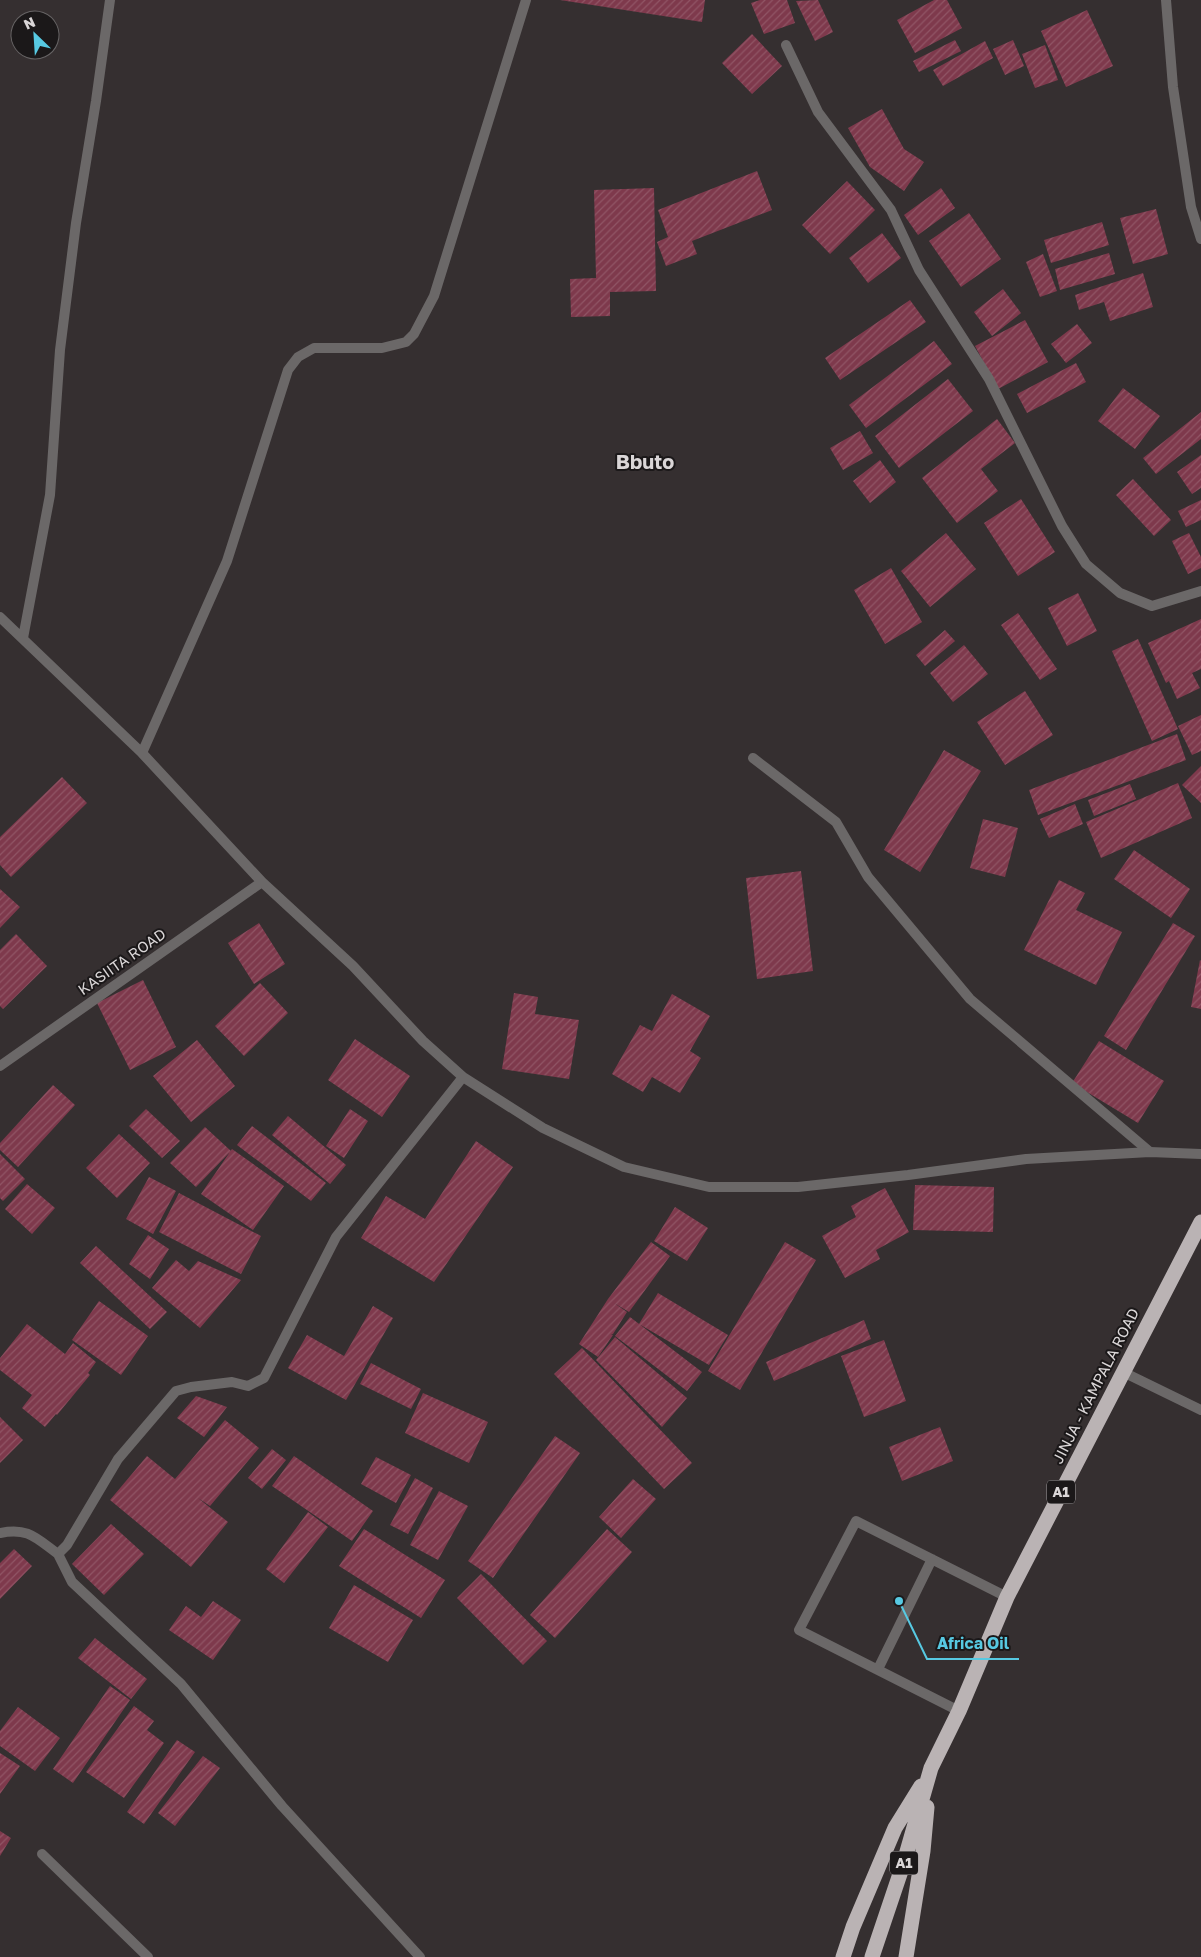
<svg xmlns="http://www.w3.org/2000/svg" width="1201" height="1957" font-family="'Golos Text',sans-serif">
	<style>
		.building { fill: url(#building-hatch) }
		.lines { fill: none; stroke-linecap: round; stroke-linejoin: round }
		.lane { stroke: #6b6868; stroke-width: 10 }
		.street { stroke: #6b6868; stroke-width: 10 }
		.highway { stroke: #bab3b4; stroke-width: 15 }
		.labels { text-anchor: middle; stroke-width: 4; stroke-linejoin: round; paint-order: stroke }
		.shield { fill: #1b1819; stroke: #a19d9e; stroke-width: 1 }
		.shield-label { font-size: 14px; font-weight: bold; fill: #dad6d7 }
		.street-label { font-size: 15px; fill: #dad6d7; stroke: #1b1819 }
		.district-label { font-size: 20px; font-weight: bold; fill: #dad6d7; stroke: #1b1819 }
		.leader { fill: none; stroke: #57c9e2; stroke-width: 2 }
		.callout-dot { fill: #57c9e2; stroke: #1b1819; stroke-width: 2 }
		.callout-label { font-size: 16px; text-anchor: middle; font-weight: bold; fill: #57c9e2; stroke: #1b1819; stroke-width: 4; stroke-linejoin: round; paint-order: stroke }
	</style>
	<defs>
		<pattern id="building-hatch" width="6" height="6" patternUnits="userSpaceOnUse" patternTransform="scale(1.25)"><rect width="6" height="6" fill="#7e394c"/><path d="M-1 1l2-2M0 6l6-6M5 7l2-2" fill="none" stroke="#905565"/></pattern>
	</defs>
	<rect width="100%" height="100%" fill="#352f30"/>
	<path class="building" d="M 560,0 L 705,0 L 702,22 Z
		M 760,0 L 787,0 L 795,23 L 764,34 L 751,3 Z
		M 818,0 L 833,32 L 815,41 L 796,1 Z
		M 934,0 L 947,0 L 962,28 L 915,53 L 897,20 Z
		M 1087,10 L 1113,66 L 1066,87 L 1041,31 Z
		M 752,34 L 782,66 L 752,94 L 722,63 Z
		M 955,40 L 961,51 L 919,72 L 913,61 Z
		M 1013,40 L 1024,66 L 1005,75 L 993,49 Z
		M 985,41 L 993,58 L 943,86 L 933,70 Z
		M 1045,45 L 1058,80 L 1035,88 L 1022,54 Z
		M 882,109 L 904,149 L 924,162 L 904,191 L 870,167 L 848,128 Z
		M 757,171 L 772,210 L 692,241 L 697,254 L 666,266 L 657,242 L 668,237 L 658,210 Z
		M 847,181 L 875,210 L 830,254 L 802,225 Z
		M 654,188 L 656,291 L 610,292 L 610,316 L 571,317 L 570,279 L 596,278 L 594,190 Z
		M 941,188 L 955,208 L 918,235 L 904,215 Z
		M 1156,209 L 1168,254 L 1133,264 L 1120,218 Z
		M 969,213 L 1001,259 L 961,287 L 929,241 Z
		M 1102,222 L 1109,245 L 1051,263 L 1044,240 Z
		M 882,233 L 901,258 L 868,283 L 849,258 Z
		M 1109,253 L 1115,274 L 1060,290 L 1055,269 Z
		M 1043,254 L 1057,291 L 1040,297 L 1026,262 Z
		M 1143,273 L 1153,307 L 1110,321 L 1104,302 L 1079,310 L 1075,295 Z
		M 1003,289 L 1021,313 L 992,336 L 974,312 Z
		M 910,300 L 926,322 L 840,380 L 825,358 Z
		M 1025,320 L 1048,362 L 998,389 L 975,346 Z
		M 1077,324 L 1092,343 L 1066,363 L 1051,344 Z
		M 934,341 L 952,364 L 866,428 L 849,405 Z
		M 1076,363 L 1086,382 L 1027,413 L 1017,394 Z
		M 948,379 L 973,411 L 899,468 L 875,436 Z
		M 1123,388 L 1160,416 L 1135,449 L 1098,421 Z
		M 1201,412 L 1201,439 L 1156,474 L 1143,458 Z
		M 997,419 L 1015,443 L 981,469 L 998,491 L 957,523 L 922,478 Z
		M 860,431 L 873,453 L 843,470 L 830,448 Z
		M 1201,455 L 1201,488 L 1192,494 L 1177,472 Z
		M 880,460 L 896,482 L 870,503 L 853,481 Z
		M 1133,479 L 1171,520 L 1154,536 L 1116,495 Z
		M 1021,499 L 1055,552 L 1018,576 L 984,523 Z
		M 1201,500 L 1201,520 L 1186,527 L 1178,511 Z
		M 946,533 L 976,569 L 930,607 L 901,571 Z
		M 1189,533 L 1201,557 L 1201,568 L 1188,574 L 1172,541 Z
		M 891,568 L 922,622 L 885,644 L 854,590 Z
		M 1078,593 L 1097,631 L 1067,646 L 1048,608 Z
		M 1018,613 L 1057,669 L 1040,680 L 1001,625 Z
		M 1201,619 L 1201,669 L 1192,673 L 1200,688 L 1177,699 L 1169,681 L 1166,683 L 1148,643 Z
		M 945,630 L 955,641 L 925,666 L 916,655 Z
		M 1138,639 L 1178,729 L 1152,741 L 1112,651 Z
		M 964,645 L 988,674 L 953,702 L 930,673 Z
		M 1025,691 L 1053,735 L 1005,765 L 977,722 Z
		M 1201,715 L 1201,751 L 1192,755 L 1178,726 Z
		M 1177,734 L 1186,760 L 1038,815 L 1029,790 Z
		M 944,750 L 981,771 L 920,872 L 884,850 Z
		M 1201,766 L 1201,803 L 1182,785 Z
		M 62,777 L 87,803 L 11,877 L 0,865 L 0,837 Z
		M 1178,783 L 1192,818 L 1101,858 L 1086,822 Z
		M 1130,784 L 1136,799 L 1094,816 L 1088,800 Z
		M 1075,804 L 1083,824 L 1049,838 L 1040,819 Z
		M 983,819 L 1018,828 L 1005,877 L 970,868 Z
		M 1134,850 L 1190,889 L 1171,918 L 1114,879 Z
		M 801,871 L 813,971 L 757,979 L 746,878 Z
		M 1059,880 L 1085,893 L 1076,910 L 1122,932 L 1096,985 L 1024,950 Z
		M 0,889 L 20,907 L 0,928 Z
		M 259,923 L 285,964 L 254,984 L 228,943 Z
		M 1173,923 L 1195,936 L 1126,1050 L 1104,1036 Z
		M 16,934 L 47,966 L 3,1009 L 0,1006 L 0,950 Z
		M 1200,960 L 1201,961 L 1201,1009 L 1191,1007 Z
		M 143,980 L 176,1047 L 130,1070 L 97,1003 Z
		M 260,983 L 288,1013 L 244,1056 L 215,1026 Z
		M 514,993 L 538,997 L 535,1014 L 579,1020 L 569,1079 L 502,1069 Z
		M 672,994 L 710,1016 L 690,1051 L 701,1058 L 680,1093 L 652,1077 L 643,1092 L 612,1074 L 640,1025 L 652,1031 Z
		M 355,1039 L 410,1076 L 382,1117 L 328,1080 Z
		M 197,1040 L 235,1086 L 191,1122 L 153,1076 Z
		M 1099,1041 L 1164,1081 L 1138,1123 L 1072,1083 Z
		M 53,1085 L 75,1105 L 18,1167 L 0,1150 L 0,1143 Z
		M 146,1109 L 180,1141 L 162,1158 L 129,1126 Z
		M 350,1109 L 368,1121 L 344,1158 L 326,1146 Z
		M 288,1116 L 346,1165 L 330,1184 L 272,1135 Z
		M 252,1126 L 326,1183 L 311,1201 L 237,1145 Z
		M 205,1127 L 231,1151 L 196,1187 L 170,1163 Z
		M 119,1134 L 150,1163 L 117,1198 L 86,1168 Z
		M 476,1141 L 513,1167 L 434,1282 L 361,1238 L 386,1196 L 425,1219 Z
		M 232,1149 L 284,1186 L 253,1230 L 201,1194 Z
		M 0,1154 L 25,1179 L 3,1201 L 0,1198 Z
		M 149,1177 L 176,1191 L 153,1234 L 126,1219 Z
		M 27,1184 L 55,1208 L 32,1234 L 5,1209 Z
		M 915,1185 L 994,1187 L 993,1232 L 913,1230 Z
		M 885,1188 L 909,1232 L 876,1250 L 880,1259 L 845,1278 L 822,1236 L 856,1217 L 851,1206 Z
		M 179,1193 L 261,1236 L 241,1274 L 159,1232 Z
		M 675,1207 L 708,1228 L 687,1261 L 654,1241 Z
		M 148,1235 L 169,1249 L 150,1279 L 129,1264 Z
		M 651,1242 L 670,1256 L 629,1312 L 614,1303 L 627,1312 L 613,1334 L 611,1334 L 613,1335 L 598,1357 L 579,1344 L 608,1299 Z
		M 785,1242 L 816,1260 L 740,1390 L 708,1371 Z
		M 96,1246 L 167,1312 L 150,1329 L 80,1263 Z
		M 176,1260 L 189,1271 L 198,1261 L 241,1280 L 200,1328 L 152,1288 Z
		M 658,1293 L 728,1335 L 709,1365 L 639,1324 Z
		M 99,1301 L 148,1336 L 121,1375 L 72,1340 Z
		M 373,1306 L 393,1318 L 346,1400 L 288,1368 L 307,1335 L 344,1356 Z
		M 630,1317 L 702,1372 L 687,1391 L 615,1336 Z
		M 864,1320 L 871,1339 L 774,1381 L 766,1362 Z
		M 27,1324 L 65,1354 L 73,1343 L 96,1362 L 88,1373 L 90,1375 L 57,1415 L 56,1414 L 45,1427 L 22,1408 L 32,1395 L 0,1370 L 0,1358 Z
		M 615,1337 L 687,1398 L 662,1427 L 596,1360 Z
		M 884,1340 L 906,1401 L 864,1417 L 841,1356 Z
		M 582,1348 L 692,1463 L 664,1489 L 554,1374 Z
		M 371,1363 L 421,1389 L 411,1409 L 360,1384 Z
		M 423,1393 L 488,1422 L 469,1463 L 405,1433 Z
		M 196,1396 L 227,1407 L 204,1437 L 177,1418 Z
		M 0,1417 L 23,1440 L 0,1463 Z
		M 225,1420 L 259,1448 L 210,1506 L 198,1498 L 228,1522 L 191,1567 L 110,1500 L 147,1456 L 175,1479 Z
		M 940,1427 L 953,1461 L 902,1481 L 889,1447 Z
		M 555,1436 L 580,1453 L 493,1578 L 468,1561 Z
		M 272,1449 L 286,1460 L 262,1489 L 248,1478 Z
		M 294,1456 L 373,1511 L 352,1541 L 272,1486 Z
		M 376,1457 L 411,1475 L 396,1503 L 361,1484 Z
		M 415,1478 L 433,1488 L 408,1534 L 390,1525 Z
		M 633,1479 L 656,1499 L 621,1538 L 599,1517 Z
		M 439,1491 L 468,1506 L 438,1560 L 410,1545 Z
		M 308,1512 L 328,1527 L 284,1583 L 266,1569 Z
		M 111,1524 L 144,1554 L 104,1595 L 72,1564 Z
		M 364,1529 L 445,1580 L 421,1618 L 339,1566 Z
		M 607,1529 L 632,1552 L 555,1638 L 530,1615 Z
		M 14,1549 L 32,1566 L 0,1599 L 0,1563 Z
		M 481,1574 L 547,1641 L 523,1665 L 457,1598 Z
		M 354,1585 L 413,1620 L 388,1662 L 329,1628 Z
		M 213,1601 L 241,1620 L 213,1660 L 169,1630 L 186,1606 L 201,1617 Z
		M 95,1638 L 147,1679 L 131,1699 L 78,1658 Z
		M 110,1686 L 130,1700 L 73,1783 L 53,1769 Z
		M 134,1706 L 154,1721 L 147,1730 L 164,1743 L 124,1798 L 86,1772 Z
		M 18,1707 L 60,1738 L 35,1771 L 0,1746 L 0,1731 Z
		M 177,1740 L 195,1752 L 144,1824 L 127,1812 Z
		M 0,1753 L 20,1766 L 0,1794 Z
		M 203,1756 L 220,1768 L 175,1826 L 158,1813 Z
		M 0,1831 L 11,1838 L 0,1856 Z"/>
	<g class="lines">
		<path class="lane" d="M 753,758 L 836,822 L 868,877 L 970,999 L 1150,1152
			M 1123,1372 L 1201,1410
			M 878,1669 L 932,1559
			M 959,1711 L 799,1630 L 856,1521 L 1007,1597"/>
		<path class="street" d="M 1166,0 L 1173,87 L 1191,207 L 1201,239
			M 786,45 L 818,112 L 891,210 L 919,270 L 989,379 L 1062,526 L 1086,564 L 1120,593 L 1152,606 L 1201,591
			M 0,617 L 142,753 L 262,882 L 353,966 L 423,1041 L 463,1077 L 543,1128 L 624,1167 L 709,1187 L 798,1187 L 908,1175 L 1026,1159 L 1150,1152 L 1201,1154
			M 23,638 L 50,495 L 60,350 L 76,223 L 96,101 L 110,0
			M 142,753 L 227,561 L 288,370 L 298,357 L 314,348 L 382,348 L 406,342 L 414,334 L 434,296 L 526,0
			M 0,1066 L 262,882
			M 0,1533 C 28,1527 36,1538 58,1554
			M 42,1854 L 148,1957
			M 420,1957 L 282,1806 L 181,1684 L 72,1582 L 58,1554 L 67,1545 L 118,1459 L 176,1391 L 191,1387 L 232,1382 L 248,1386 L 264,1378 L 336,1237 L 463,1077"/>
		<path class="highway" d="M 843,1957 L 853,1927 L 895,1828 L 921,1786
			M 872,1957 L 904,1862 L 931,1768 L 959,1711 L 1007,1597 L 1201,1222
			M 906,1957 L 923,1851 L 927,1807"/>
	</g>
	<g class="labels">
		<g class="shield">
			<rect x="1047" y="1480.5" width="28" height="23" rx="4"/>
			<rect x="890" y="1851.5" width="28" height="23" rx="4"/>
		</g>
		<g class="shield-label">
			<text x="1061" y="1497">A1</text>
			<text x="904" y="1868">A1</text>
		</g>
		<g class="street-label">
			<text transform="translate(122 962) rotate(-35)" y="5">KASIITA ROAD</text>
			<text transform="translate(1096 1386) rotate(-63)" y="5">JINJA - KAMPALA ROAD</text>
		</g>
		<g class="district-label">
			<text x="645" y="469">Bbuto</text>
		</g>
	</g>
	<path class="leader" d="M899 1601L927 1659H1019"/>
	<circle class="callout-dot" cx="899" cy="1601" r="5"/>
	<g class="callout-label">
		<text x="973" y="1649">Africa Oil</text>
	</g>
	<g transform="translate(35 35) rotate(335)"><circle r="24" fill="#1b1819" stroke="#676465"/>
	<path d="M0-4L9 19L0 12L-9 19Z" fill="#57c9e2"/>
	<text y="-8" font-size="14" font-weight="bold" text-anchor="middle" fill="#dad6d7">N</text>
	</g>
</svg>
